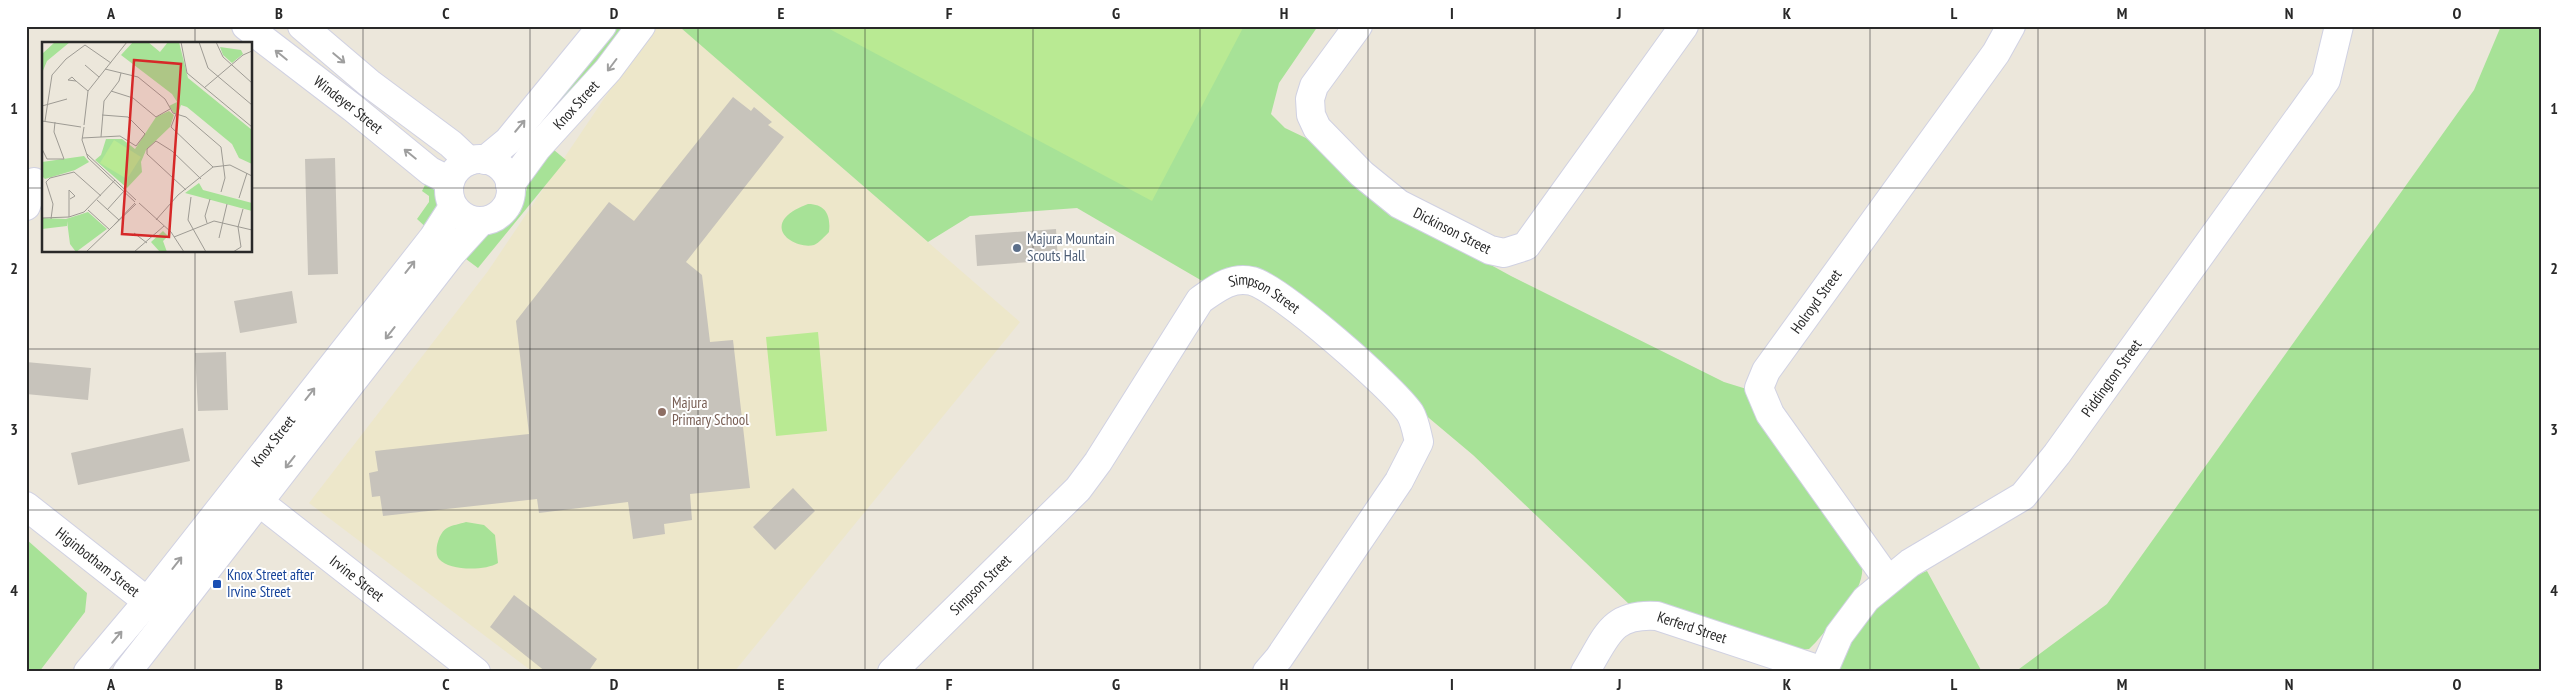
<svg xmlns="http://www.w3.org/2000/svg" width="2568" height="698" font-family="'PT Sans Narrow',sans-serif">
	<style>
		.education { fill: #ede7ca }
		.green { fill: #a7e297 }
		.pitch { fill: #b9ea93 }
		.building { fill: #c7c3bb }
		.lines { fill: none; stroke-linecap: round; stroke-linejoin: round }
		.minor-casing { stroke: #d0d1e2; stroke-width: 30 }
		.minor { stroke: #fff; stroke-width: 28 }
		.oneway { stroke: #9f9f9f }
		.grid { fill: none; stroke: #292929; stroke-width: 1; stroke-opacity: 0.55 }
		.service-dot { fill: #5c6f8a; stroke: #fff; stroke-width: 2 }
		.education-dot { fill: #8d6e63; stroke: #fff; stroke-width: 2 }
		.transit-dot { fill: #1a4fb4; stroke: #fff; stroke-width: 2 }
		.labels { text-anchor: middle; stroke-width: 4; stroke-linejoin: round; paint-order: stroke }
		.street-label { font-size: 15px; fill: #292929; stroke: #fff }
		.service-label { font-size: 15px; fill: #4e5e75; stroke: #fff; text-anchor: start }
		.education-label { font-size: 15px; fill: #785e54; stroke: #fff; text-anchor: start }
		.transit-label { font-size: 15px; fill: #164399; stroke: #fff; text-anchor: start }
		.inset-road { fill: none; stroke: #9e9b94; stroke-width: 1 }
		.view { fill: #d62828; fill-opacity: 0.15; stroke: #d62828; stroke-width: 2.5 }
		.inset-edge { fill: none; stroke: #292929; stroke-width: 2.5 }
		.neatline { fill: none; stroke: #292929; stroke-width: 2 }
		.grid-label { font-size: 16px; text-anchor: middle; font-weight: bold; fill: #292929 }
	</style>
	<rect width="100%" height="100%" fill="#ece7db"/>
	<path class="education" d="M 653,26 L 679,26 L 1020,322 L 734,672 L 533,672 L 309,503 L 488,271 Z"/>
	<path class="green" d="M 612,26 L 628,26 L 551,122 L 541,115 Z
		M 682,26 L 1318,26 L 1279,83 L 1271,114 L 1285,128 L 1308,139 L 1383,206 L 1511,276 L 1724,382 L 1753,391 L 1862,564 C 1866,592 1833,621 1816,642 L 1809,649 L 1800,650 L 1630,605 L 1473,455 L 1254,271 L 1204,282 L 1077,208 L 970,216 L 928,242 L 681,28 Z
		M 2501,26 L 2542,26 L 2542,672 L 2015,672 L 2107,604 L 2474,90 Z
		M 548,145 L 566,160 L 478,268 L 466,259 L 487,235 L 510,223 L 520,213 L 524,202 L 529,177 Z
		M 428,179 C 448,199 438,208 430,231 L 417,219 L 429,202 L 429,196 L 422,191 Z
		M 808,204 C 826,204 831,216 829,232 C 825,236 819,243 814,245 C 799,249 772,235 785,218 C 791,211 800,207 808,204 Z
		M 466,522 L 484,525 L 495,535 L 498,563 C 485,571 449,571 439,559 C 433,552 439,532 447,528 C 452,525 460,524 466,522 Z
		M 26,539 L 87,593 L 85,612 L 39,672 L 26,672 Z
		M 1927,571 L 1982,672 L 1832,672 L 1838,653 L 1898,582 Z"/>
	<path class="pitch" d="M 824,26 L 1244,26 L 1152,201 Z
		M 818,332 L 827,431 L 776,436 L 766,337 Z"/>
	<path class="building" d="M 733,97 L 751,111 L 754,107 L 772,122 L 768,125 L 784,137 L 686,262 L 702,275 L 710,342 L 733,340 L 750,488 L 690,494 L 692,520 L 664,524 L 665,534 L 633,539 L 628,502 L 539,513 L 537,499 L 383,516 L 380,496 L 372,497 L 369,473 L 378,471 L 375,451 L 529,434 L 516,321 L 609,202 L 634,221 Z
		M 335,158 L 338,274 L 308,275 L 305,159 Z
		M 1056,229 L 1058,260 L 977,266 L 975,235 Z
		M 292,291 L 297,323 L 240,333 L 234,301 Z
		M 226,352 L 228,410 L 198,411 L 195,353 Z
		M 26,362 L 91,368 L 88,400 L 26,394 Z
		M 183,428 L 190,461 L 78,485 L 71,453 Z
		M 793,488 L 815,511 L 775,550 L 753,527 Z
		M 514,595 L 597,659 L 588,672 L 546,672 L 490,627 Z"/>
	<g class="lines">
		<g class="minor-casing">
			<g id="minor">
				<path id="s1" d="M 246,26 L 353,108 L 430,171 L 450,181"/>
				<path d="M 302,26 L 369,83 L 451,144 L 469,161"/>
				<path id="s2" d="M 1358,26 L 1314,86 L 1310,99 L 1311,115 L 1317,128 L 1362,174 L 1399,204 L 1490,250 L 1504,253 L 1526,246 L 1684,26"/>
				<circle cx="480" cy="190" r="31"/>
				<path d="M 485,160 L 508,141 L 602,26"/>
				<path id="s3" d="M 510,185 L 537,148 L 608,70 L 641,26"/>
				<path d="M 26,206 L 34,182"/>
				<path id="s4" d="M 245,491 L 476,672"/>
				<path id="s5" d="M 26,506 L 162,613"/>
				<path id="s6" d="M 1888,580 L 1770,414 L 1759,388 L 1766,371 L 1996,53 L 2011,26"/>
				<path id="s7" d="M 88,672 L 147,602 L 433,238 L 453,207"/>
				<path d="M 127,672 L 452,253 L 481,221"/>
				<path id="s8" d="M 892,672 L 1078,489 L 1098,462 L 1200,300 C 1216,289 1231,276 1252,281 C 1281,289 1392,387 1410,413 C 1415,421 1417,434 1419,442 L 1399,481 L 1279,658 L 1267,672"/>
				<path id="s9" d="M 1585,672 C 1607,637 1610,613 1657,616 L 1823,671"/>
				<path id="s10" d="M 1823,672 L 1839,635 L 1866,599 L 1910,563 L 2023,496 L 2057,454 L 2326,80 L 2339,26"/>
			</g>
		</g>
		<use href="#minor" class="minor"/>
	</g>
	<defs><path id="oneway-shaft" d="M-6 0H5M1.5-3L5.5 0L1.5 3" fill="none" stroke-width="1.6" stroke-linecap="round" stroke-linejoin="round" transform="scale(1.25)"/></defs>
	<g class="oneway">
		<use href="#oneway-shaft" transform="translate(281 55) rotate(-141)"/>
		<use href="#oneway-shaft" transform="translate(339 58) rotate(40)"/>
		<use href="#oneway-shaft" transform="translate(612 65) rotate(127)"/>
		<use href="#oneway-shaft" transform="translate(520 126) rotate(-50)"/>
		<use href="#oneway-shaft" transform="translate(410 154) rotate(-141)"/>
		<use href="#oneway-shaft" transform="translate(410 267) rotate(-52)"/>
		<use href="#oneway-shaft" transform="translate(390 333) rotate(128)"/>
		<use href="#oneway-shaft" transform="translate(310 394) rotate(-52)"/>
		<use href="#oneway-shaft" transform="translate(290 462) rotate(128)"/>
		<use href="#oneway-shaft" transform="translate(177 563) rotate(-52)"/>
		<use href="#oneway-shaft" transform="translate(117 637) rotate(-50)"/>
	</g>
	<path class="grid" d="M 195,26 L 195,44M 363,26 L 363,672M 530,26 L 530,672M 698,26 L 698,672M 865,26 L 865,672M 1033,26 L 1033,672M 1200,26 L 1200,672M 1368,26 L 1368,672M 1535,26 L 1535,672M 1703,26 L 1703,672M 1870,26 L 1870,672M 2038,26 L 2038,672M 2205,26 L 2205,672M 2373,26 L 2373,672M 26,188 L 44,188M 251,188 L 2542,188M 195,251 L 195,672M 26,349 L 2542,349M 26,510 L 2542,510"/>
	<circle class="service-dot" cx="1017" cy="248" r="5"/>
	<circle class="education-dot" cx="662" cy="412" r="5"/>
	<rect class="transit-dot" x="212" y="579" width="10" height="10" rx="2.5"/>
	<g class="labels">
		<g class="street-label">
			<text dy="5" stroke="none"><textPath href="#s1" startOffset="129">Windeyer Street</textPath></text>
			<text dy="5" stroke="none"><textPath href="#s3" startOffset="104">Knox Street</textPath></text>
			<text dy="5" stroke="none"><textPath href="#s2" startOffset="290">Dickinson Street</textPath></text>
			<text dy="5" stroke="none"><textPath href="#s8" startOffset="559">Simpson Street</textPath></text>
			<text dy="5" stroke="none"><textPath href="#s6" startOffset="336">Holroyd Street</textPath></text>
			<text dy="5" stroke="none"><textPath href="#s10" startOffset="421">Piddington Street</textPath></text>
			<text dy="5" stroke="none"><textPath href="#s7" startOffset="296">Knox Street</textPath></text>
			<text dy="5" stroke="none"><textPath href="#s5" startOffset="91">Higinbotham Street</textPath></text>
			<text dy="5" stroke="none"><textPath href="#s4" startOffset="142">Irvine Street</textPath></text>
			<text dy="5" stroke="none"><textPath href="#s8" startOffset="124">Simpson Street</textPath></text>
			<text dy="5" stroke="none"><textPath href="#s9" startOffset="136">Kerferd Street</textPath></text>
		</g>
		<g class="service-label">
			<text x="1027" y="244">Majura Mountain<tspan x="1027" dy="17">Scouts Hall</tspan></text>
		</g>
		<g class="education-label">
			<text x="672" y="408">Majura<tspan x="672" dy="17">Primary School</tspan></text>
		</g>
		<g class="transit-label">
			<text x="227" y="580">Knox Street after<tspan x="227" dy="17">Irvine Street</tspan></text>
		</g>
	</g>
	<g transform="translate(42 42)">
		<rect width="210" height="210" fill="#ece7db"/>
		<path d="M 13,0 L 28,0 L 5,19 L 0,31 L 0,12 ZM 91,0 L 106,0 L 118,10 L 126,0 L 137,0 L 146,36 L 210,88 L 210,122 L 197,116 L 190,102 L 145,65 L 139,63 L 136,72 L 132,71 L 127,64 L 135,60 L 130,52 L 79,13 ZM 178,5 L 199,8 L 201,12 L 190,21 L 181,13 ZM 127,69 L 132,73 L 128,85 L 104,108 L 99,120 L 100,130 L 85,146 L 53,118 L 59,113 L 64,97 L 80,97 L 93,107 L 114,75 ZM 42,114 L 47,120 L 33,128 L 3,137 L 0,134 L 0,120 ZM 157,141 L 161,148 L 210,161 L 210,169 L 143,151 ZM 46,170 L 65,187 L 34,210 L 28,202 L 25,179 L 25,184 L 0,187 L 0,176 L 24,177 ZM 121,189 L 126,194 L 121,199 L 125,210 L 118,210 L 109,200 Z" fill="#a7e297"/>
		<path d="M 72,98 L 99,115 L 85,137 L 58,121 Z" fill="#b9ea93"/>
		<path class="inset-road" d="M 139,0 L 145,31 L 210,85M 157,0 L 166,26 L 210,63M 174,0 L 181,15 L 210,41M 43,23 L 57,35M 63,27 L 96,35 L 123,57 L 131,71 L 144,75 L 179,105 L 183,136 L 179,150M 34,39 L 30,35 L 26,38 L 34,39 L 46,49M 162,46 L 201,13 L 210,9M 69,49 L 91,56 L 114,75 L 128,67M 0,64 L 25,57M 134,72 L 129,85 L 171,125M 0,79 L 39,85M 3,79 L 10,33 L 24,17 L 43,3 L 69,21M 42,83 L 46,49 L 85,0M 42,85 L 40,98 L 46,116 L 93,160M 59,95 L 62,59 L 77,39 L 79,31M 40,96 L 78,94 L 94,104 L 103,92 L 86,75 L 60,73M 0,107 L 5,117 L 22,117 L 12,90 L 13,80M 45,112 L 94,158M 144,148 L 105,112 L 105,107 L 114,99 L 130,109 L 159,137M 149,155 L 146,178 L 164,210M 197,156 L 205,131M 55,158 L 77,178M 97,161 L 129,190 L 142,210M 46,168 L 68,188M 65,168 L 82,149M 27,175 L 27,148 L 33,154 L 28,157M 0,176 L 27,175 L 42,170 L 73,138M 9,177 L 11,162 L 4,140 L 8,136 L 32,130 L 59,154M 114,178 L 136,153 L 171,125 L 188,123 L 210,134M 165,181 L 163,174 L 168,157M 72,183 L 93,161M 92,191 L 105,201M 132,195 L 172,179 L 210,188M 177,196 L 185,162M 44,210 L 94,162M 92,210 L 122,184M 191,210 L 199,205 L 196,185 L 201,167"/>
		<path class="view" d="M 92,18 L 139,22 L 127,195 L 80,192 Z"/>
		<rect width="210" height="210" class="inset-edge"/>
	</g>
	<rect width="2568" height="698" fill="none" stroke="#ffffff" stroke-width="55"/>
	<rect x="28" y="28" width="2512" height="642" class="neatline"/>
	<g class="grid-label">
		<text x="111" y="19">A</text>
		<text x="279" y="19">B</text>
		<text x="446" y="19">C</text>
		<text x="614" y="19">D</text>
		<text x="781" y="19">E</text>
		<text x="949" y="19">F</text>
		<text x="1116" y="19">G</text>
		<text x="1284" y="19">H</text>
		<text x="1452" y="19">I</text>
		<text x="1619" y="19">J</text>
		<text x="1787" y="19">K</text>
		<text x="1954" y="19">L</text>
		<text x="2122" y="19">M</text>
		<text x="2289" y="19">N</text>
		<text x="2457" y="19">O</text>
		<text x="14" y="114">1</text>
		<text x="2554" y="114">1</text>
		<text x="14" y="274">2</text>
		<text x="2554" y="274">2</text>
		<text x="14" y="435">3</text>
		<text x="2554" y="435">3</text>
		<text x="14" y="596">4</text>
		<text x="2554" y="596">4</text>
		<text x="111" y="690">A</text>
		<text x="279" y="690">B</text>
		<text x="446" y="690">C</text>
		<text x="614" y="690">D</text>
		<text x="781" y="690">E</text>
		<text x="949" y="690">F</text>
		<text x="1116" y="690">G</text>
		<text x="1284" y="690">H</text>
		<text x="1452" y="690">I</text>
		<text x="1619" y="690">J</text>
		<text x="1787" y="690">K</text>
		<text x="1954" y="690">L</text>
		<text x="2122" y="690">M</text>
		<text x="2289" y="690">N</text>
		<text x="2457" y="690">O</text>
	</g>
</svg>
